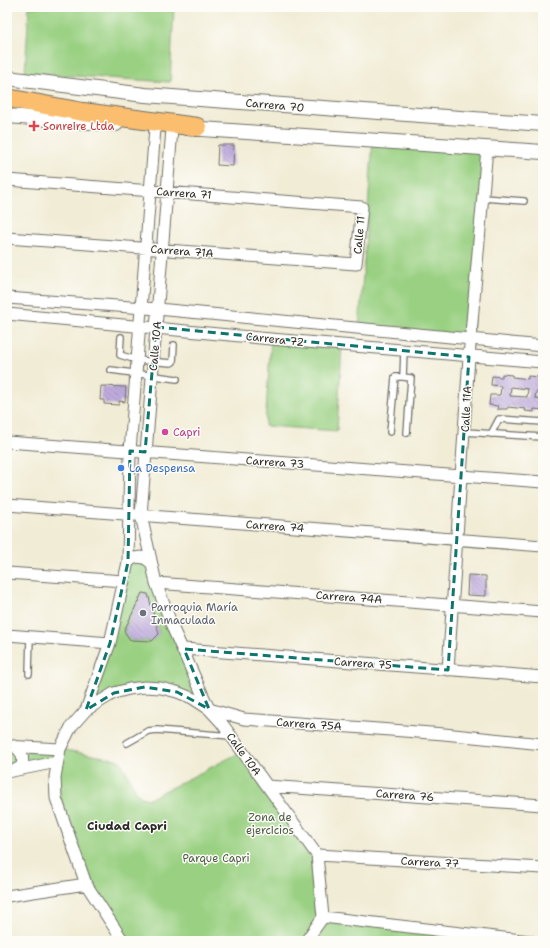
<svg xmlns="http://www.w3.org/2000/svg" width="550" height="948" font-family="'Shantell Sans',sans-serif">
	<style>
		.green { fill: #99d081; stroke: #627e56; fill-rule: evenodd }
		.building { fill: url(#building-back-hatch); fill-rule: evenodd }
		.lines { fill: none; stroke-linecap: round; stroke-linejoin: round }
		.service-casing { stroke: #706f66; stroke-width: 8 }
		.minor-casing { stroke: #706f66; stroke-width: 13 }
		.tertiary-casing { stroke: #706f66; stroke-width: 16 }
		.primary-casing { stroke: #706f66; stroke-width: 20 }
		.service { stroke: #fff; stroke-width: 5.5 }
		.minor { stroke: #fff; stroke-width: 11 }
		.tertiary { stroke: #fff; stroke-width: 14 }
		.primary { stroke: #fbbd6e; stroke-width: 18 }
		.marked { fill: none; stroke: #0f766e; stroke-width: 3; stroke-dasharray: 8 5; stroke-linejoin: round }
		.health-dot { fill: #e0444e; stroke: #fdfcf7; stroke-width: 1.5 }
		.hotel-dot { fill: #d1479c; stroke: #fdfcf7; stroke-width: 1.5 }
		.shop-dot { fill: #3f7fe0; stroke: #fdfcf7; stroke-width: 1.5 }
		.worship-dot { fill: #6b7280; stroke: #fdfcf7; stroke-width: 1.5 }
		.labels { text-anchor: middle; stroke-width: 3; stroke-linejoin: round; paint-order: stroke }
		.street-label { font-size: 11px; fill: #2b2b2b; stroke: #fdfcf7 }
		.health-label { font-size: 11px; fill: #be3a42; stroke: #fdfcf7; text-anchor: start }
		.hotel-label { font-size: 11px; fill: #b23c85; stroke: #fdfcf7; text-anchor: start }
		.shop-label { font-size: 11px; fill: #366cbe; stroke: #fdfcf7; text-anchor: start }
		.worship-label { font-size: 11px; fill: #5b616d; stroke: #fdfcf7; text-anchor: start }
		.park-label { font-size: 11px; fill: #4c5d45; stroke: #fdfcf7 }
		.neighbourhood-label { font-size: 12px; font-weight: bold; fill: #2b2b2b; stroke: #fdfcf7 }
	</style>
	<defs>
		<pattern id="building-back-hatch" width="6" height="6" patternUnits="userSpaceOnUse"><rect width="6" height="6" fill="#bfacde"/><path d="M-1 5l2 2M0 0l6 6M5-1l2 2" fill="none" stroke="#9b8cb4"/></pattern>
	</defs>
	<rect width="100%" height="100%" fill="#fdfcf7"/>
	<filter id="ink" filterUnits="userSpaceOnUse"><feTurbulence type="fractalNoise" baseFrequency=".025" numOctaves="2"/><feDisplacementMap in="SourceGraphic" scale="8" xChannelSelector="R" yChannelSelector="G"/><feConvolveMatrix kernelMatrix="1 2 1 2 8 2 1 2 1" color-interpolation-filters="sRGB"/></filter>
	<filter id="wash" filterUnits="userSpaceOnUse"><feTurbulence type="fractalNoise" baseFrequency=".012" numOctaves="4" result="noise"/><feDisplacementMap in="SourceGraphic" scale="16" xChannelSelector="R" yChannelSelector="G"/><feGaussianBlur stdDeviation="0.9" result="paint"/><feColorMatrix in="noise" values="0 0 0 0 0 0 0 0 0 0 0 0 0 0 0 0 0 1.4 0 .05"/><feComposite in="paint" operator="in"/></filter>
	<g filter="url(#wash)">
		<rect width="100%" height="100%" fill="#f1ecd5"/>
		<path class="green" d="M 29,7 L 174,7 L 170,82 L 25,73 Z
			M 373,140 L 487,148 L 472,340 L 359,329 Z
			M 271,339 L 342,346 L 337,431 L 265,426 Z
			M 144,558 L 209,709 L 192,698 L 129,689 L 86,710 L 128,562 ZM 142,594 L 148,594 L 159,634 L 152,641 L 130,640 L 124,631 Z
			M 7,746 L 60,749 L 115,759 L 121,762 L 137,793 L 141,797 L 149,799 L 241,752 L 317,855 L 323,917 L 501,941 L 123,941 L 86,884 L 62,817 L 57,762 L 7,772 Z"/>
		<g id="blocks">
			<path class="building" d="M 218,145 L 234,145 L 233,166 L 217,165 Z
				M 502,374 L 512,375 L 512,377 L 521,378 L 528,379 L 528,376 L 538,377 L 538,379 L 543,380 L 543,389 L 540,389 L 540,392 L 536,392 L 535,398 L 543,399 L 543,410 L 534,409 L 534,412 L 525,411 L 526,409 L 508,407 L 507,409 L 497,409 L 498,406 L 489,405 L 490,395 L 500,395 L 501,386 L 491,385 L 492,376 L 502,377 ZM 511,387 L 528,389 L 527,397 L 510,396 Z
				M 101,386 L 126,387 L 125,402 L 119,401 L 119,405 L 104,404 L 104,400 L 100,400 Z
				M 468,575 L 486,576 L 486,596 L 467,595 Z
				M 142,593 L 148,594 L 159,634 L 152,641 L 130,640 L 124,631 Z"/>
		</g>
	</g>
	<g filter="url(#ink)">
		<use href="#blocks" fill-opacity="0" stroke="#706f66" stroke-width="1"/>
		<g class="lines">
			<g class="service-casing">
				<path id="service" d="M 483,198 L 524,201
					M 121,337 L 120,355 L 137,360 L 171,363 L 173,362 L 174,345
					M 111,370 L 177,379
					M 403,377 L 411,378 L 407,433
					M 390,432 L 395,377 L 403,377 L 404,351
					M 465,432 L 543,437
					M 491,434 L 499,419 L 543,422
					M 29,674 L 30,636
					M 127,743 L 148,731 L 157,730 L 231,736"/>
			</g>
			<g class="minor-casing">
				<path id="minor" d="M 172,129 L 141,515 L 156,583 L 174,631 L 209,709 L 221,722 L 317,855 L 323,917 L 306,941
					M 7,180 L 362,207 L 356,264 L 7,238
					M 7,298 L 158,309 L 543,346
					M 7,314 L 271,339 L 543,362
					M 7,442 L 543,482
					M 7,505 L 543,546
					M 128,562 C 135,556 143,555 150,562
					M 7,573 L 124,581
					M 156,583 L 543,612
					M 7,635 L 110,643
					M 184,649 L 543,677
					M 448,670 L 469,357 L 487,148
					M 86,710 L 114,693 L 129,689 L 145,687 L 161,688 L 177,692 L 192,698 L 209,709 L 244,719 L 444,734 L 543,744
					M 7,746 L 60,749
					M 14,746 C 22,752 24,756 22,766 L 15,770
					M 7,772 L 57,762
					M 267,786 L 543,805
					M 317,855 L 543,868
					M 7,896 L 86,884
					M 323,917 L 530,941
					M 123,941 L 86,884 L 56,798 L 55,777 L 60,749 L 71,727 L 86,710 L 110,643 L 128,562 L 130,451 L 155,128"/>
			</g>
			<g class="tertiary-casing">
				<path id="tertiary" d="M 7,78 L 145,95 L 543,124
					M 7,116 L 116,124
					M 187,128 L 543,152"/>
			</g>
			<g class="primary-casing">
				<path id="primary" d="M 7,98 L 83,112 L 197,127"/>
			</g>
			<use href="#service" class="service"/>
			<use href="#minor" class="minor"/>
			<use href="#tertiary" class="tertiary"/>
			<use href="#primary" class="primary"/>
		</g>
	</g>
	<path class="marked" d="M 156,327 L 469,357 L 448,670 L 184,649 L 209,709 L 177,692 L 145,687 L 114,693 L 86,710 L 110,643 L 128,562 L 130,451 L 145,452 Z"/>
	<path class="health-dot" d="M32 120h4v4h4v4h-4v4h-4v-4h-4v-4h4z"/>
	<circle class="hotel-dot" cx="165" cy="432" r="4"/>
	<circle class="shop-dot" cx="121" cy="468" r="4"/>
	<circle class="worship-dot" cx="143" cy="613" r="4"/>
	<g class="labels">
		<g class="street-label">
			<text transform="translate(275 105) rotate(5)" y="4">Carrera 70</text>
			<text transform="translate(184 193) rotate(4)" y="4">Carrera 71</text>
			<text transform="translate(359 235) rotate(-85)" y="4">Calle 11</text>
			<text transform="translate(182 251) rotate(4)" y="4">Carrera 71A</text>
			<text transform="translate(275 339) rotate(6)" y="4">Carrera 72</text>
			<text transform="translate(155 346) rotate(-85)" y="4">Calle 10A</text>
			<text transform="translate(466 409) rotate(-87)" y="4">Calle 11A</text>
			<text transform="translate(275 462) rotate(4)" y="4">Carrera 73</text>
			<text transform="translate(275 526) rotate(4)" y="4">Carrera 74</text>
			<text transform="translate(349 597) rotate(4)" y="4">Carrera 74A</text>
			<text transform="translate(363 663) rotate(4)" y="4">Carrera 75</text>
			<text transform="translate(309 724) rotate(4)" y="4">Carrera 75A</text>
			<text transform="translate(244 754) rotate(54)" y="4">Calle 10A</text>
			<text transform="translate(405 795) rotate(4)" y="4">Carrera 76</text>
			<text transform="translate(430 862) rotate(3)" y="4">Carrera 77</text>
		</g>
		<g class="health-label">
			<text x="43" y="130">Sonreire Ltda</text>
		</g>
		<g class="hotel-label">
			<text x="173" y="436">Capri</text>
		</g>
		<g class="shop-label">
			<text x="129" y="472">La Despensa</text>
		</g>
		<g class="worship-label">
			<text x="151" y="611">Parroquia María<tspan x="151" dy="13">Inmaculada</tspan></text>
		</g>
		<g class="park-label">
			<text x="270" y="821">Zona de<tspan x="270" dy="13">ejercicios</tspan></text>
			<text x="216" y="862">Parque Capri</text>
		</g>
		<g class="neighbourhood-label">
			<text x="127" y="830">Ciudad Capri</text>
		</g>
	</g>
	<rect width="550" height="948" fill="none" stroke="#fdfcf7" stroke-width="24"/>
</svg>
